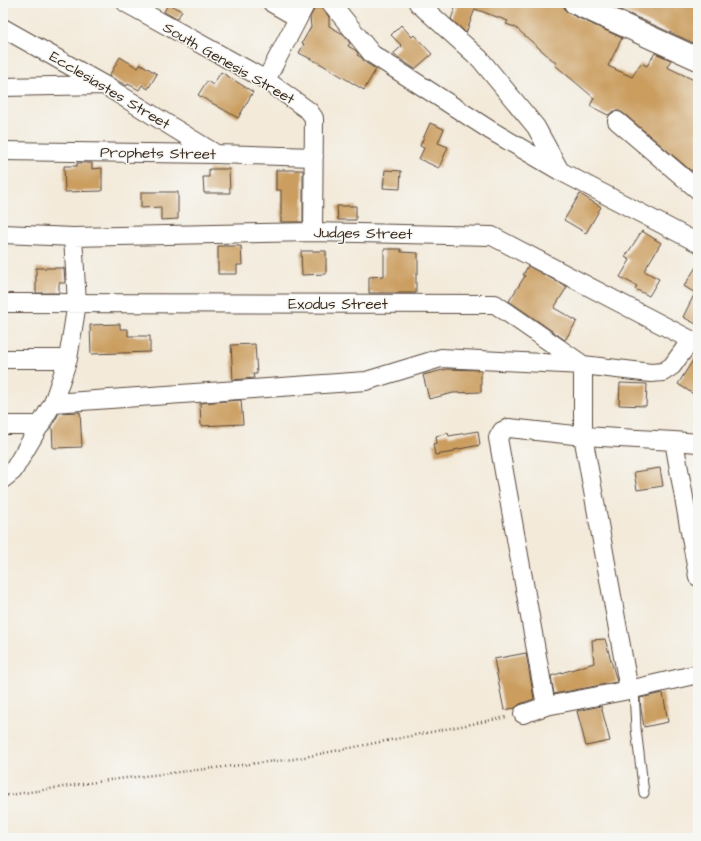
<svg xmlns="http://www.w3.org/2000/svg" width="701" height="841" font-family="'Architects Daughter',sans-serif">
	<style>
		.building { fill: #cb9e61 }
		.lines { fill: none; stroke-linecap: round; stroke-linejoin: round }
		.service-casing { stroke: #57473a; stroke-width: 11 }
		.minor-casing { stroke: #57473a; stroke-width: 20 }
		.tertiary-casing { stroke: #57473a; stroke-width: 24 }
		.path { stroke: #57473a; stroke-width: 2.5; stroke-dasharray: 1 3; stroke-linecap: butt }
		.service { stroke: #fff; stroke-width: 9 }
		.minor { stroke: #fff; stroke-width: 18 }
		.tertiary { stroke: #fff; stroke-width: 22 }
		.labels { text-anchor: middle; stroke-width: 3; stroke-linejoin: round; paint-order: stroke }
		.street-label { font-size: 15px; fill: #3b2a1e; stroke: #f6f6f2 }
	</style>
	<rect width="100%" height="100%" fill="#f6f6f2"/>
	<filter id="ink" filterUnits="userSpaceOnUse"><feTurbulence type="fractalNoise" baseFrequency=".025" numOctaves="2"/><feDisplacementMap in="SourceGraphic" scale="8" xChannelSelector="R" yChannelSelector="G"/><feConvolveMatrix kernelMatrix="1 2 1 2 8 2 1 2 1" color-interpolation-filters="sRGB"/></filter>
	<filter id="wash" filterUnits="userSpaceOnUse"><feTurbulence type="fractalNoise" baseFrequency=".012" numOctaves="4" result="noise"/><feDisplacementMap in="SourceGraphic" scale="16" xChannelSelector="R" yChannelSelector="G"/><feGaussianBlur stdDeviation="0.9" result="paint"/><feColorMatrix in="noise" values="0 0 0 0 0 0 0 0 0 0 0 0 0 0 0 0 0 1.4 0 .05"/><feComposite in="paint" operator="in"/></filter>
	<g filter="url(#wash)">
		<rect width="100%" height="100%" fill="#f3eada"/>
		<g id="blocks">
			<path class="building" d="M 457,3 L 563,3 L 565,10 L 570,14 L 622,38 L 608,66 L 632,77 L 641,63 L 647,66 L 655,53 L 671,60 L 667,67 L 698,82 L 698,169 L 694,167 L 692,171 L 690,170 L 623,113 L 619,111 L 614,111 L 608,115 L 590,106 L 594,98 L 555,65 L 556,63 L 515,27 L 506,24 L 508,21 L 475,9 L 466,33 L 451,19 Z
				M 605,3 L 698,3 L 698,45 Z
				M 168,4 L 182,11 L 177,19 L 164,12 Z
				M 315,8 L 322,8 L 329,17 L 329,26 L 343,34 L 350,43 L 348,46 L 355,50 L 358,53 L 357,55 L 361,57 L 366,63 L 376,69 L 364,90 L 321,64 L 299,53 L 304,44 L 302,43 L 311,27 L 310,17 Z
				M 401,25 L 412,37 L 414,35 L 432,54 L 415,69 L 393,54 L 402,46 L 391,35 Z
				M 120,57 L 138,68 L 141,64 L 157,74 L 148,89 L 142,85 L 139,90 L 128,84 L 127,86 L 109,76 Z
				M 221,72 L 253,92 L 238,118 L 198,95 L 207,81 L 213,85 Z
				M 430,123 L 444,129 L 438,143 L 448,147 L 439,168 L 419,159 L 424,148 L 420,146 Z
				M 77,163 L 92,163 L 92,169 L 102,168 L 102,191 L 65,192 L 64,166 L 77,166 Z
				M 209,169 L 229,169 L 230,193 L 204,193 L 203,177 L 209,177 Z
				M 276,170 L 303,170 L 303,222 L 281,222 L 281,190 L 276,190 Z
				M 385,170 L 401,171 L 400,189 L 383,188 Z
				M 141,192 L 178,192 L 178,219 L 161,220 L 161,207 L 141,208 Z
				M 580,194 L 601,207 L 586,233 L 564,220 Z
				M 337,206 L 356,206 L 356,220 L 338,220 Z
				M 642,231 L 661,243 L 644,271 L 659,279 L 649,296 L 635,289 L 637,286 L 620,277 L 630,260 L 625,257 Z
				M 218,246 L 241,246 L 242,265 L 237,265 L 237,274 L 218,274 Z
				M 384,249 L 401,249 L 401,252 L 418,253 L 418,274 L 416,274 L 416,293 L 369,293 L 369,277 L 384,276 Z
				M 301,251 L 326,251 L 326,274 L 302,275 Z
				M 698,264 L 698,325 L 683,317 L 695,293 L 684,286 Z
				M 528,266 L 567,287 L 554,308 L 577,321 L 565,340 L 509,301 L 525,276 L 523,275 Z
				M 36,268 L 64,268 L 65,283 L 59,283 L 59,293 L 36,293 Z
				M 120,324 L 120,329 L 128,329 L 128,336 L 150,336 L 150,352 L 91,354 L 90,325 Z
				M 255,344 L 257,374 L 253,374 L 254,378 L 233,380 L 231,345 Z
				M 698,352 L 698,397 L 678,384 Z
				M 447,369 L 481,370 L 481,392 L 453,393 L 429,399 L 423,375 Z
				M 620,383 L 647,384 L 646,406 L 619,405 Z
				M 241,400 L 243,424 L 201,426 L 200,403 Z
				M 80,412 L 82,447 L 53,448 L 52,426 L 59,413 Z
				M 478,431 L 480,445 L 454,450 L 454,452 L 435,455 L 433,444 L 437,443 L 436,436 L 448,433 L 449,436 Z
				M 660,468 L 663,486 L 637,490 L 634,472 Z
				M 605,639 L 617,682 L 554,694 L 551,676 L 594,663 L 592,640 Z
				M 526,653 L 534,699 L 520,704 L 515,708 L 504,710 L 494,659 Z
				M 663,693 L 668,722 L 644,727 L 641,709 L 640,698 Z
				M 601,706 L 610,741 L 586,746 L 577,711 Z"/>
		</g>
	</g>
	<g filter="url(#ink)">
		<use href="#blocks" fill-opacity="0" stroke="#57473a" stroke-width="1"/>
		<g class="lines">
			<g class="service-casing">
				<path id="service" d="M 634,689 L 636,729 L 644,793"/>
			</g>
			<g class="minor-casing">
				<path id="minor" d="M 126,3 L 266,80 L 309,111 L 314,118 L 313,232
					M 272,3 L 298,18
					M 331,3 L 372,54 L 490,130 L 560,171 L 698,243
					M 418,3 L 480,59 L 536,127 L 560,171
					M 3,28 L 104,85 L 216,154
					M 266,80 L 306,3
					M 3,87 L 104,85
					M 617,121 L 698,190
					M 3,151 L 216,154 L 314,157
					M 3,234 L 73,237 L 313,232 L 492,236 L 691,340 L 698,342
					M 3,303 L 495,304 L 583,365 L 583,436 L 629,690
					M 3,359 L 68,359
					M 53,403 L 366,381 L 441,358 L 583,365 L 651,373 L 663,372 L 672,366 L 691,340
					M 3,425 L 41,425
					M 674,441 L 698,577
					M 3,479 L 13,471 L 53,403 L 68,359 L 77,303 L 73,237
					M 546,706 L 498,438 L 502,431 L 509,428 L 583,436 L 674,441 L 698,443
					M 523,714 L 546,706 L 629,690 L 698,674"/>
			</g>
			<g class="tertiary-casing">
				<path id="tertiary" d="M 575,3 L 698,59"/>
			</g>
			<path class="path" d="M 3,796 L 109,780 L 294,759 L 507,717"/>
			<use href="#service" class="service"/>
			<use href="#minor" class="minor"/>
			<use href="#tertiary" class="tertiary"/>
		</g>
	</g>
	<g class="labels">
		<g class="street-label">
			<text transform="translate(229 63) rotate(30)" y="5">South Genesis Street</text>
			<text transform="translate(110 90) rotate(31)" y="5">Ecclesiastes Street</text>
			<text transform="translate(158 153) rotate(1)" y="5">Prophets Street</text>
			<text transform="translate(363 233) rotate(1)" y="5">Judges Street</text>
			<text x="338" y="309">Exodus Street</text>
		</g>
	</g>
	<rect width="701" height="841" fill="none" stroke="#f6f6f2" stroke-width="16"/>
</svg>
